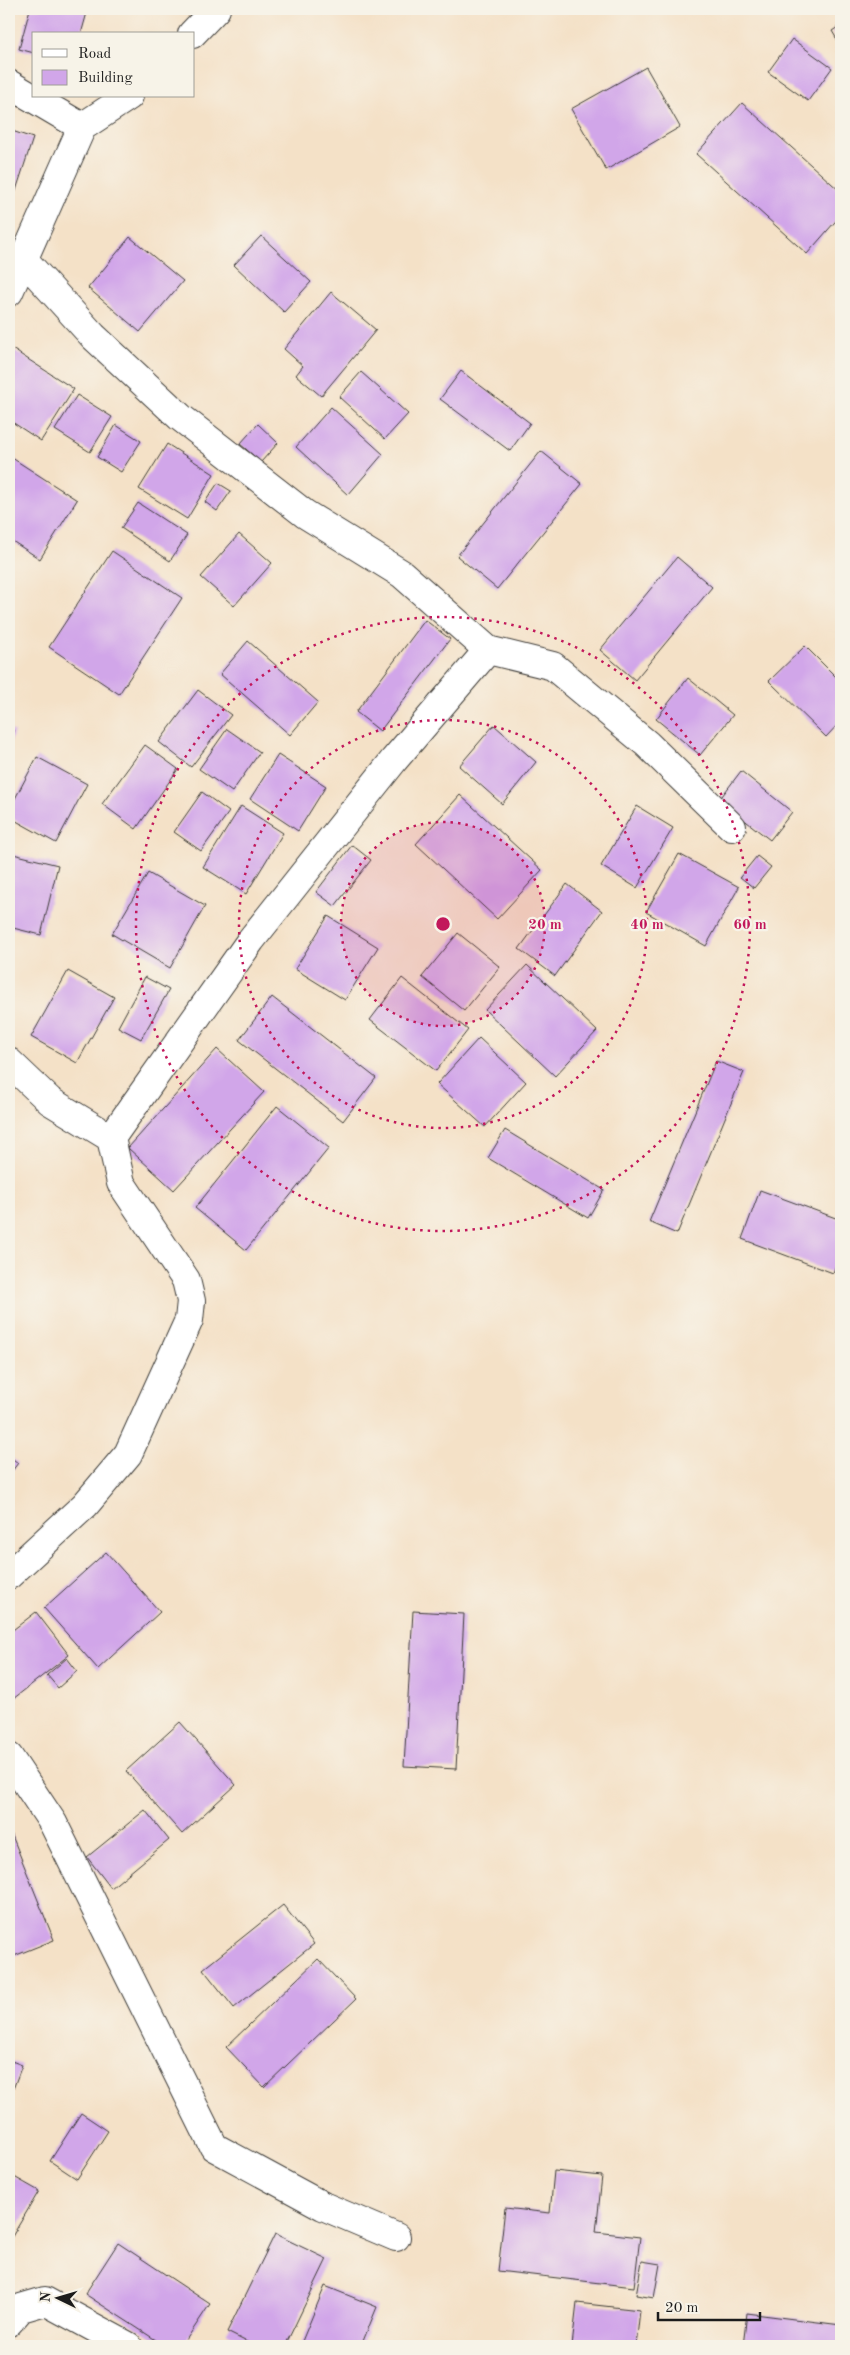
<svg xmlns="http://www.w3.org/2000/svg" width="850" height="2355" font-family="'Old Standard TT',serif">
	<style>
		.building { fill: #d1a6e9 }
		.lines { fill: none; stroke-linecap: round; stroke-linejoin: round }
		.street-casing { stroke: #3c3a36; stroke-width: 30 }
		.street { stroke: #fff; stroke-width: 28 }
		.ring { fill: none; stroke: #c2185b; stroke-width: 2.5; stroke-dasharray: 2.5 5 }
		.centre { fill: #c2185b; stroke: #f7f3e8; stroke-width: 2.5 }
		.ring-label { font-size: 15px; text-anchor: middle; font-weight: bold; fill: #c2185b; stroke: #f7f3e8; stroke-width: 4.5; stroke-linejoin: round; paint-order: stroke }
	</style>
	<rect width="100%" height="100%" fill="#f7f3e8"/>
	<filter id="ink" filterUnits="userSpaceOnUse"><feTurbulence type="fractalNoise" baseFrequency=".02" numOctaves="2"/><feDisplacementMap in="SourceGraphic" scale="10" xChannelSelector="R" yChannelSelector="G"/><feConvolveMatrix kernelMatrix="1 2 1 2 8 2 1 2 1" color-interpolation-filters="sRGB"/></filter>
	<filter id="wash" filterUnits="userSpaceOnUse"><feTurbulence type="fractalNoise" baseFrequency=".0096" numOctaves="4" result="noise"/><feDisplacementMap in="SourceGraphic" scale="20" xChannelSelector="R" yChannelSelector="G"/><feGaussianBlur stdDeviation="1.12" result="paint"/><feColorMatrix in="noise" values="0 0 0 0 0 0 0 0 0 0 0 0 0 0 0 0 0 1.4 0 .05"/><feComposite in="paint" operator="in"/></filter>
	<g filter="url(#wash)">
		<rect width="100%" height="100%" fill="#f4e1c7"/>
		<g id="blocks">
			<path class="building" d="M 30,9 L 88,9 L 81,34 L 34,34 L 34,53 L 19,49 Z
				M 841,25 L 841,46 L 832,31 Z
				M 792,39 L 832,68 L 808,101 L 768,72 Z
				M 646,67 L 680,127 L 606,170 L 571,109 Z
				M 742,103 L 841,192 L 841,215 L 807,254 L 696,154 Z
				M 9,130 L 33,138 L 9,212 Z
				M 261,236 L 311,282 L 284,312 L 234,265 Z
				M 130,237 L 183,281 L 140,332 L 88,288 Z
				M 331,292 L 376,330 L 321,396 L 296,375 L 303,366 L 284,349 Z
				M 9,347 L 74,389 L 41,441 L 9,420 Z
				M 461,371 L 530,423 L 510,451 L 440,399 Z
				M 361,372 L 408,414 L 385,439 L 339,397 Z
				M 77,395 L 112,417 L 90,452 L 55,430 Z
				M 331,407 L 383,454 L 348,495 L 296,447 Z
				M 258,424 L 278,443 L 261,462 L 240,444 Z
				M 116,425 L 141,441 L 121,472 L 97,457 Z
				M 167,444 L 214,474 L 187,519 L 139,489 Z
				M 541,451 L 582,484 L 497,589 L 457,556 Z
				M 9,456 L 77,500 L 40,559 L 9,539 Z
				M 218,483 L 231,491 L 217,511 L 205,502 Z
				M 138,503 L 187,535 L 170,561 L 121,528 Z
				M 239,534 L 272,563 L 234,606 L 201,577 Z
				M 112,551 L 182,598 L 119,694 L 49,647 Z
				M 677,557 L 712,587 L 635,680 L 600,650 Z
				M 425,620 L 450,639 L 380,731 L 356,712 Z
				M 248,641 L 318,702 L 290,735 L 220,674 Z
				M 805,646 L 841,682 L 841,721 L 826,737 L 769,681 Z
				M 688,678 L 733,715 L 700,755 L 656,719 Z
				M 198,690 L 231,715 L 191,767 L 159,742 Z
				M 494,725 L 536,762 L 502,804 L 459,766 Z
				M 227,729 L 260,752 L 232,792 L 199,769 Z
				M 9,730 L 14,731 L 9,748 Z
				M 145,745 L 178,769 L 136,829 L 102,804 Z
				M 278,755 L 326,786 L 298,831 L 250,799 Z
				M 37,757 L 87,784 L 56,843 L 9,817 L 9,810 Z
				M 741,771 L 792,812 L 770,840 L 719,800 Z
				M 202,792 L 229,812 L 201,851 L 174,832 Z
				M 460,795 L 542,870 L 497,919 L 416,844 Z
				M 241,806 L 283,833 L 246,894 L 203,867 Z
				M 637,806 L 673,828 L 637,888 L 601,866 Z
				M 352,845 L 371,860 L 335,906 L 316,892 Z
				M 9,853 L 58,865 L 41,935 L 9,927 Z
				M 679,854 L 739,887 L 706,946 L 646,912 Z
				M 757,856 L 771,867 L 754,888 L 740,877 Z
				M 148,873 L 205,906 L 170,968 L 112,934 Z
				M 567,884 L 602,911 L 555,976 L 519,949 Z
				M 328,916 L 378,947 L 345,1000 L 295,969 Z
				M 458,933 L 500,967 L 464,1011 L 422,977 Z
				M 527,965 L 597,1031 L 555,1076 L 485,1010 Z
				M 68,971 L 114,997 L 77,1063 L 31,1037 Z
				M 145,977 L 169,990 L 141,1039 L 118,1027 Z
				M 402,978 L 468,1030 L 436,1071 L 370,1020 Z
				M 272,997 L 376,1078 L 343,1121 L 239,1040 Z
				M 479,1038 L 526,1082 L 485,1127 L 437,1084 Z
				M 217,1049 L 264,1092 L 174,1190 L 128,1148 Z
				M 716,1061 L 744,1072 L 677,1234 L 649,1222 Z
				M 277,1106 L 329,1148 L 246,1250 L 195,1208 Z
				M 505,1130 L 604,1190 L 588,1218 L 488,1158 Z
				M 760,1190 L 841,1220 L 841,1251 L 833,1273 L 742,1239 Z
				M 9,1456 L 18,1463 L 9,1475 Z
				M 106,1552 L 160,1612 L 98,1669 L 44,1608 Z
				M 413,1611 L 464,1614 L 456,1769 L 404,1766 Z
				M 36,1612 L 69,1655 L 13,1699 L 9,1693 L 9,1633 Z
				M 67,1658 L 77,1671 L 58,1688 L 47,1675 Z
				M 180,1722 L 236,1785 L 182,1834 L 126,1771 Z
				M 145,1810 L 169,1840 L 111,1888 L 87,1857 Z
				M 11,1833 L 54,1940 L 9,1958 L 9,1834 Z
				M 283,1905 L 314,1944 L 234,2008 L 203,1969 Z
				M 318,1959 L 356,1999 L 264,2087 L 226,2047 Z
				M 9,2060 L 22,2065 L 9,2100 Z
				M 81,2113 L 108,2131 L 77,2179 L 50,2161 Z
				M 554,2171 L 602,2176 L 596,2232 L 640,2237 L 634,2287 L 498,2271 L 505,2208 L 550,2213 Z
				M 9,2174 L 39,2191 L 10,2240 L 9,2240 Z
				M 275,2234 L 327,2259 L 285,2346 L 255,2346 L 227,2332 Z
				M 118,2243 L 210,2304 L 182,2346 L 165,2346 L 85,2294 Z
				M 642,2261 L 660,2264 L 654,2298 L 636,2295 Z
				M 325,2286 L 377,2307 L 361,2346 L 300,2346 Z
				M 577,2303 L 640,2310 L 636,2346 L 572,2346 Z
				M 747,2313 L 841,2325 L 841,2346 L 743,2346 Z"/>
		</g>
	</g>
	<g filter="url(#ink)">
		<use href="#blocks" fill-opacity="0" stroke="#3c3a36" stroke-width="1"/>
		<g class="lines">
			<g class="street-casing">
				<path id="street" d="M 192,34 L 216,9
					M 9,84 L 82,127
					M 24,260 L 93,336 L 180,417 L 305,514 L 402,574 L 488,650 L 553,666 L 647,744 L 732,827
					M 9,292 L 82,127 L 129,96
					M 9,1062 L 50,1101 L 111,1138 L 121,1183 L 186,1280 L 191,1301 L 189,1320 L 128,1454 L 85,1505 L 9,1575
					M 111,1138 L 251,940 L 394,760 L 488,650
					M 9,1757 L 53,1823 L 214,2147 L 323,2206 L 396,2237
					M 9,2322 L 21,2308 L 45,2301 L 128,2346"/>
			</g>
			<use href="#street" class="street"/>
		</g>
	</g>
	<circle cx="443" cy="924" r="102" fill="#c2185b" fill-opacity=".12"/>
	<g class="ring">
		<circle cx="443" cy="924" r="102"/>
		<circle cx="443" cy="924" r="204"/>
		<circle cx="443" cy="924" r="307"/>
	</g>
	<circle cx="443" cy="924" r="8" class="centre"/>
	<g class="ring-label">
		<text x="545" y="929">20 m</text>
		<text x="647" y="929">40 m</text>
		<text x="750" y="929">60 m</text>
	</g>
	<rect width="850" height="2355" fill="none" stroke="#f7f3e8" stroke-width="30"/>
	<rect x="32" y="32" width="162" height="65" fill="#f7f3e8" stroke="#9f9d96"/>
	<rect x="42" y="49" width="25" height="8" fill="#ffffff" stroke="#9f9d96"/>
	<text x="78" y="58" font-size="15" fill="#1c1c1c">Road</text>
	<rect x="42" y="70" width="25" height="15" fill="#d1a6e9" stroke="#9f9d96"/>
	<text x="78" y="82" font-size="15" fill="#1c1c1c">Building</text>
	<g transform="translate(58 2298) rotate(275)" stroke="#f7f3e8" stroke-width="4" paint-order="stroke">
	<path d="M0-4L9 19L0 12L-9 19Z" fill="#1c1c1c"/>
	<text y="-8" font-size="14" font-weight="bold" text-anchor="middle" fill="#1c1c1c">N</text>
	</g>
	<path d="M658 2312v8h102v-8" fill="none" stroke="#1c1c1c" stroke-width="2.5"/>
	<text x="665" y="2312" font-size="15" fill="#1c1c1c" stroke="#f7f3e8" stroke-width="4" paint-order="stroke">20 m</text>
</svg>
